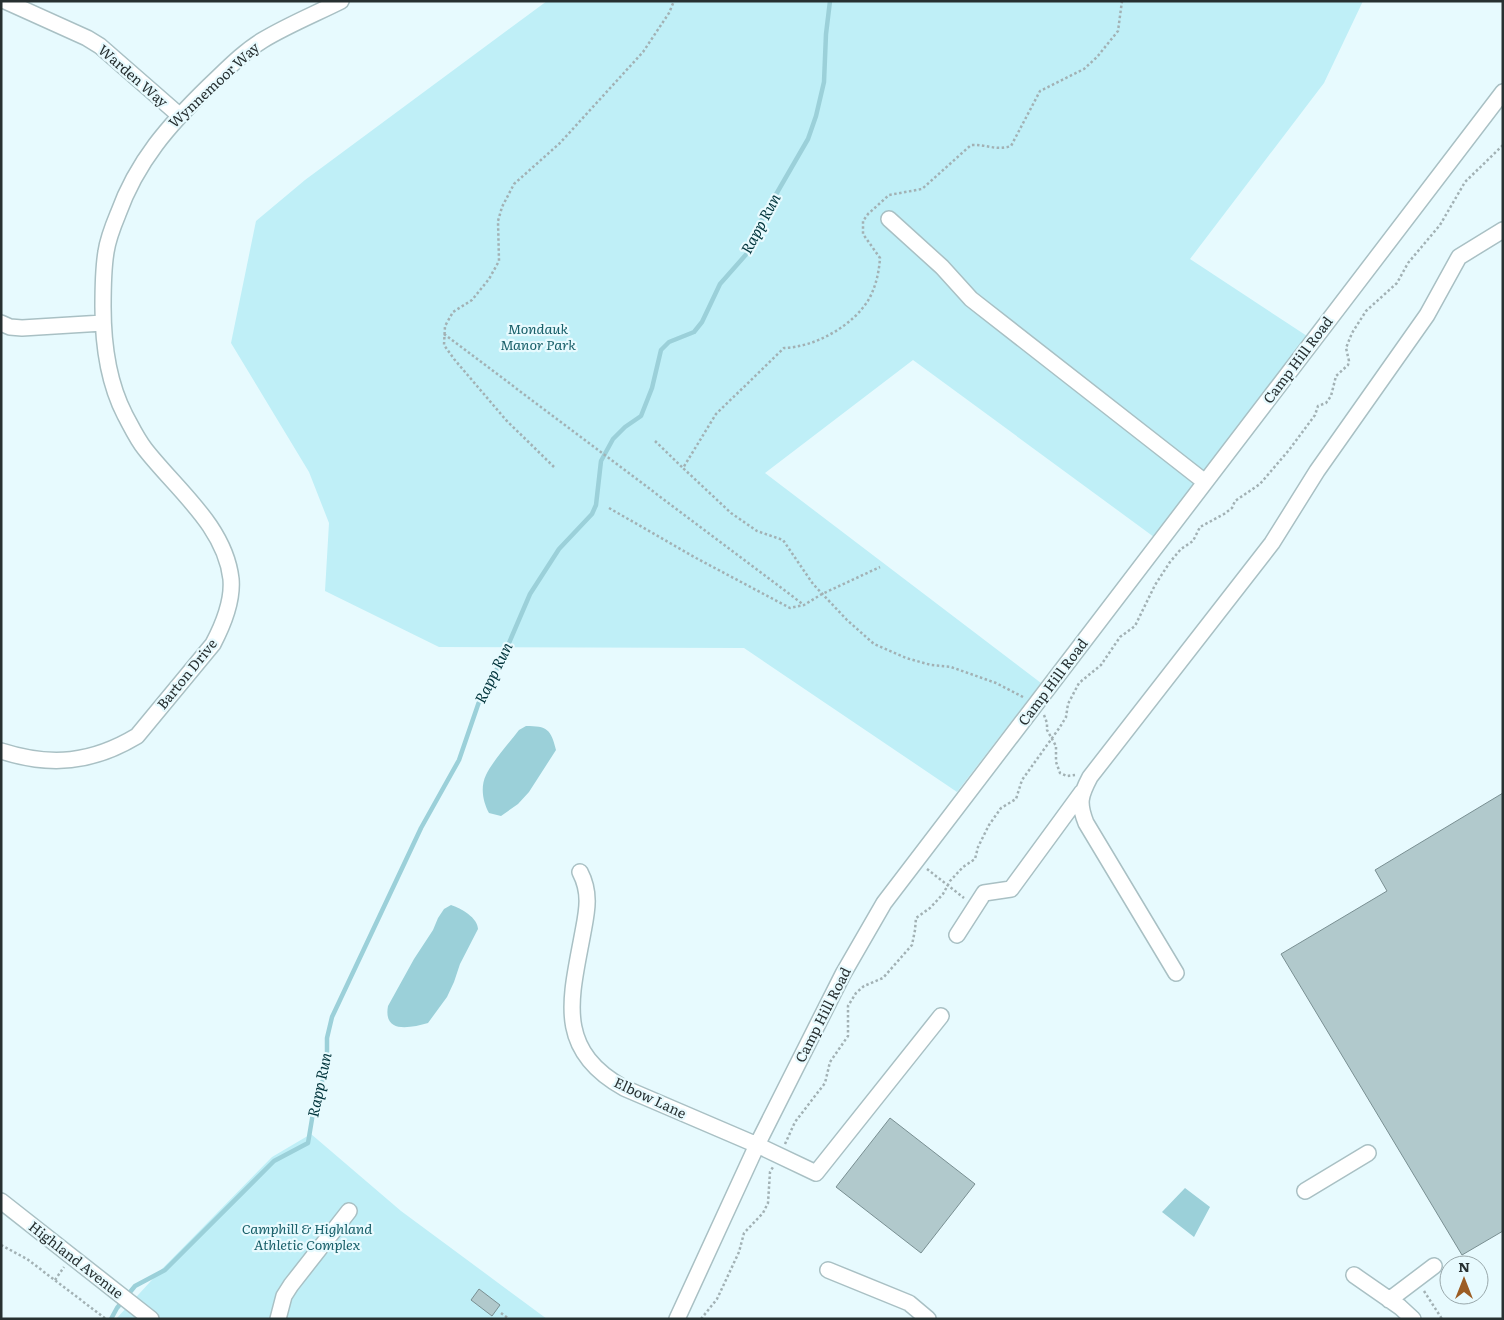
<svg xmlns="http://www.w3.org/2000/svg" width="1504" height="1320" font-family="Literata,serif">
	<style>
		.green { fill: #bfeff7 }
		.water { fill: #9bd0d9 }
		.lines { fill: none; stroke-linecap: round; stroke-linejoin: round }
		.stream { stroke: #9bd0d9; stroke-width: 4.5 }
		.building { fill: #b1c9cc; stroke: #798f92 }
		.minor-casing { stroke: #a9c0c4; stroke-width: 18 }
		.path { stroke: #a2b1b4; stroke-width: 2.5; stroke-dasharray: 2.5 2.5; stroke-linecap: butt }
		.minor { stroke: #fff; stroke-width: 15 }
		.labels { text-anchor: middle; stroke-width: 4.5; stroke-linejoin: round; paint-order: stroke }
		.street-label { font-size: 14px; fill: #273031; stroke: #e7fafe }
		.park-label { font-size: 14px; font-style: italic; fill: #185f69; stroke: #e7fafe }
		.water-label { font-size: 15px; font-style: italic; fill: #00343b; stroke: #e7fafe }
	</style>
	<rect width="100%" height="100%" fill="#e7fafe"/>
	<path class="green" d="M 547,1 L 1363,1 L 1324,83 L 1190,259 L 1307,336 L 1154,537 L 913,360 L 765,473 L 1041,683 L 957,792 L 744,648 L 439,647 L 325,591 L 329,523 L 309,472 L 231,343 L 256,221 L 305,180 Z
		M 311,1134 L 401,1211 L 547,1319 L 116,1319 L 161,1270 L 272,1157 Z"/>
	<path class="water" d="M 526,726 C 547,726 551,729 556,750 L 529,792 L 518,804 L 501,816 L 489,813 C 483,802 480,787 486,775 C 492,762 510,742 519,730 Z
		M 451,905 C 461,908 478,918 478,929 L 460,964 L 454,982 L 447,997 L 428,1023 C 410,1028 383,1034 388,1006 L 414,959 L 433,930 L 438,918 L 444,909 Z
		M 1185,1188 L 1210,1207 L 1194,1237 L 1162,1212 Z"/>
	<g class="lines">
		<path class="stream" d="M 111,1319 L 117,1308 L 135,1286 L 165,1270 L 274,1161 L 308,1143 L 317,1089 L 324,1079 L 327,1066 L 327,1038 L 332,1017 L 421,828 L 459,760 L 481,696 L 500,664 L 530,594 L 559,549 L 592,514 L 596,505 L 601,461 L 613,439 L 625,427 L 641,416 L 652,388 L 661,350 L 669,342 L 694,332 L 702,322 L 720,284 L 750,250 L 759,225 L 767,210 L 808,139 L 816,116 L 824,82 L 826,34 L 830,1"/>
	</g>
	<path class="building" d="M 1503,793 L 1503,1231 L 1462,1255 L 1281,954 L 1387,891 L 1375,870 Z
		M 890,1118 L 975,1184 L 921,1253 L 836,1187 Z
		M 479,1289 L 500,1305 L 492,1316 L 471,1300 Z"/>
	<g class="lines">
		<g class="minor-casing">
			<path id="minor" d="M 5,1 L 87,38 L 100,46 L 179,115
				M 889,219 L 942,267 L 971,299 L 1205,482
				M 1,323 L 10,327 L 22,328 L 103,323
				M 1,751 C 51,767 92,763 137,736 L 213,644 C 223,625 233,601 231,579 C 225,526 176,489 145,449 C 137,439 131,426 125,415 C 108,382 103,343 103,307 C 103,289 103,270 106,252 C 108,238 113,226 118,214 C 137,161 169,125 209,86 C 226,70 243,52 263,40 C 288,25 315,14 341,1
				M 580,872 C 591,893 587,911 583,932 C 571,998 554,1049 624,1088 L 757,1145 L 816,1173 L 941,1016
				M 957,935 L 984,893 L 1011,889 L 1082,792
				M 1176,973 L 1086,823 C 1078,803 1080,796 1090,777 L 1272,543 L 1317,471 L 1427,315 L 1459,257 L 1503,230
				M 1305,1191 L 1368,1153
				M 1,1201 L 151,1319
				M 828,1270 L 909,1303 L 928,1319
				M 1354,1275 L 1400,1307 L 1413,1319
				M 1389,1300 L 1434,1266
				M 278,1319 L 284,1296 L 291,1285 L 349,1211
				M 677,1319 L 757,1145 L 843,974 L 884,903 L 1503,92"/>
		</g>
		<path class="path" d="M 444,334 L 804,605
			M 655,441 L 683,468
			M 554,467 L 506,420 L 454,359 L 444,345 L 445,326 L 453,312 L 472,300 L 489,279 L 499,261 L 498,221 L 502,207 L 514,184 L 560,143 L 643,52 L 669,13 L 674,1
			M 609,508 L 696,558 L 790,608 L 804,605 L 822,594 L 880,567
			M 1023,697 L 996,683 L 951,667 L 931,665 L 906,658 L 874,644 L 847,620 L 813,584 L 783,540 L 757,531 L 731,513 L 683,468 L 716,414 L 784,348 C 815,347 853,326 869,299 C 876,286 879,272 880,258 L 863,234 L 863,221 L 868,214 L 889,195 L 922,189 L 971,145 C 986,144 996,151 1011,146 L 1040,91 L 1084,69 L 1097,57 L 1118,31 L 1122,1
			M 1044,715 L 1047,723 L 1047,730 L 1056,746 L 1056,762 L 1060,773 L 1067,776 L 1075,775
			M 927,869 L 964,898
			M 785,1144 L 795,1122 L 825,1083 L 830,1062 L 848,1036 L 848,1006 L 856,993 L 864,986 L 883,978 L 912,945 L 915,930 L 916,918 L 930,908 L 943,894 L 950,881 L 963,867 L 975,859 L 978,847 L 989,825 L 1001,808 L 1016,799 L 1022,780 L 1060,727 L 1066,717 L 1068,704 L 1079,683 L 1101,665 L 1120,637 L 1135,626 L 1155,585 L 1170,562 L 1181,549 L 1193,541 L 1200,527 L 1224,514 L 1232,508 L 1235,501 L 1260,484 L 1289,450 L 1315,415 L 1318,406 L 1326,403 L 1331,396 L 1336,376 L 1348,365 L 1349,361 L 1346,348 L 1352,333 L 1366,311 L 1397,283 L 1408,263 L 1440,225 L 1465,182 L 1503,145
			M 1,1245 L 27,1259 L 106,1319
			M 55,1280 L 64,1267
			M 1424,1291 L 1442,1319
			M 501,1313 L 509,1319
			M 701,1319 L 717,1299 L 739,1252 L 744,1233 L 763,1213 L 768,1203 L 770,1172 L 773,1167"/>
		<use href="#minor" class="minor"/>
	</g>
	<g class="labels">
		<g class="street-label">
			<text transform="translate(133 76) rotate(41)" y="5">Warden Way</text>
			<text transform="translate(214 85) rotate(-43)" y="5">Wynnemoor Way</text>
			<text transform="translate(1298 360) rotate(-53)" y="5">Camp Hill Road</text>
			<text transform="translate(187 674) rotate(-51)" y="5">Barton Drive</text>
			<text transform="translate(1053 682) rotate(-53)" y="5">Camp Hill Road</text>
			<text transform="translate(823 1015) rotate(-63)" y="5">Camp Hill Road</text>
			<text transform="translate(650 1098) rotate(25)" y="5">Elbow Lane</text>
			<text transform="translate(76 1260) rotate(38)" y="5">Highland Avenue</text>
		</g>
		<g class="park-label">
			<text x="538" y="334">Mondauk<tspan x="538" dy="16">Manor Park</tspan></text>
			<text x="307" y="1234">Camphill &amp; Highland<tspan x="307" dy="16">Athletic Complex</tspan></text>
		</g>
		<g class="water-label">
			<text transform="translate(761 224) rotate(-62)" y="5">Rapp Run</text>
			<text transform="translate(494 673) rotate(-64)" y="5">Rapp Run</text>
			<text transform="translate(320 1085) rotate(-78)" y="5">Rapp Run</text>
		</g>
	</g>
	<rect width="1504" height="1320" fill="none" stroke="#273031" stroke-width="5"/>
	<g transform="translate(1464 1280)"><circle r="24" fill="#e7fafe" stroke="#9aa9ac"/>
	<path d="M0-4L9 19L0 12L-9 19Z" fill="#9c5d24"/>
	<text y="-8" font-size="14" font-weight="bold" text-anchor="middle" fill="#273031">N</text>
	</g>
</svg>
